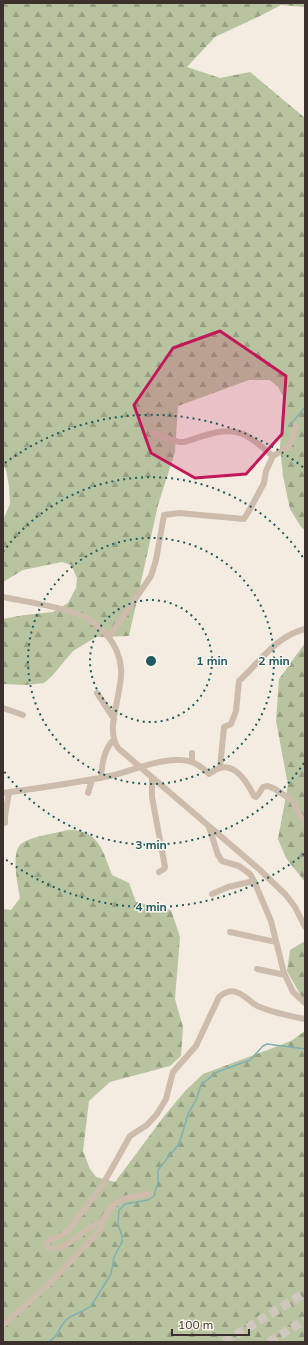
<svg xmlns="http://www.w3.org/2000/svg" width="308" height="1345" font-family="Mulish,sans-serif">
	<style>
		.forest { fill: url(#forest-firs) }
		.lines { fill: none; stroke-linecap: round; stroke-linejoin: round }
		.stream { stroke: #7fb0b2; stroke-width: 1.5 }
		.highway-tunnel { stroke: #cfc6bd; stroke-width: 9; stroke-dasharray: 9 4.5; stroke-linecap: butt }
		.minor { stroke: #cdbbac; stroke-width: 6 }
		.marked { fill: #c2185b; fill-opacity: 0.2; stroke: #c2185b; stroke-width: 3; stroke-linejoin: round }
		.ring { fill: none; stroke: #1f5a5e; stroke-width: 2; stroke-dasharray: 2 4 }
		.centre { fill: #1f5a5e; stroke: #fbf5ee; stroke-width: 2 }
		.ring-label { font-size: 12px; text-anchor: middle; font-weight: bold; fill: #1f5a5e; stroke: #fbf5ee; stroke-width: 3; stroke-linejoin: round; paint-order: stroke }
	</style>
	<defs>
		<pattern id="forest-firs" width="22" height="20" patternUnits="userSpaceOnUse"><rect width="22" height="20" fill="#b8c4a0"/><path d="M5 1l3.5 6h-7zM16 11l3.5 6h-7z" fill="#97a083"/></pattern>
	</defs>
	<rect width="100%" height="100%" fill="#f4ebe1"/>
	<path class="forest" d="M 3,3 L 305,3 L 305,7 L 281,5 L 260,16 L 215,37 L 187,67 L 220,78 L 250,72 L 305,118 L 305,530 L 301,527 L 290,509 L 283,476 L 280,447 L 283,396 L 278,387 L 270,380 L 249,380 L 178,406 L 175,452 L 158,505 L 129,636 L 96,637 L 73,651 L 52,676 L 44,683 L 26,685 L 3,684 L 3,619 L 24,615 L 53,612 L 68,603 L 76,588 L 77,578 L 71,565 L 62,562 L 23,570 L 3,582 L 3,520 L 10,504 L 9,486 L 6,470 L 3,465 Z
		M 305,643 L 305,882 L 286,858 L 278,839 L 288,785 L 276,721 L 279,679 Z
		M 68,830 C 99,829 103,852 112,875 L 129,883 L 136,902 L 171,910 L 180,937 L 175,999 L 183,1027 L 181,1056 L 170,1066 L 110,1082 L 89,1101 L 83,1151 L 90,1169 L 96,1177 L 115,1182 L 165,1115 L 185,1091 L 203,1074 L 291,1041 L 305,1031 L 305,1342 L 3,1342 L 3,909 L 11,910 L 20,898 C 18,886 11,855 20,845 C 27,837 57,833 68,830 Z
		M 305,941 L 305,1003 L 287,971 L 290,950 Z"/>
	<g class="lines">
		<path class="stream" d="M 290,425 L 305,407
			M 48,1342 C 59,1337 58,1328 66,1320 C 73,1314 83,1312 91,1306 L 111,1274 L 114,1257 L 122,1242 L 122,1236 L 118,1224 L 119,1210 L 125,1204 L 148,1200 L 154,1196 L 158,1182 L 158,1170 L 178,1145 L 181,1138 L 188,1114 L 196,1100 L 201,1085 L 217,1072 L 250,1060 L 263,1046 L 267,1044 L 305,1049"/>
		<path class="highway-tunnel" d="M 224,1342 L 305,1293
			M 269,1342 L 305,1320"/>
		<path class="minor" d="M 152,433 L 179,442 L 184,442 C 202,437 225,425 245,435 C 255,440 264,449 273,456
			M 3,597 C 26,602 59,606 80,615 C 101,624 119,644 121,668 C 122,679 119,690 117,701 C 114,716 109,734 118,748 L 260,870 L 286,895 L 295,907 L 305,927
			M 109,637 L 151,576 L 156,560 L 164,515 L 179,513 L 244,519 L 250,509 L 264,483 L 266,471 L 273,456 L 288,447 L 292,440 L 296,426
			M 97,693 L 114,719
			M 3,708 L 23,715
			M 192,762 L 192,753
			M 220,768 L 224,727 L 231,724 L 236,711 L 239,681 C 260,662 276,636 305,629
			M 152,777 L 152,797 L 165,867 L 164,869 L 159,872
			M 101,778 C 102,763 104,750 114,739
			M 3,793 C 40,788 77,783 114,775 C 134,770 159,759 179,760 C 192,760 200,765 209,774 C 212,772 216,769 220,768 C 236,763 248,784 254,796 L 256,797 L 258,795 L 263,787 L 268,786 L 275,789 L 293,801 L 298,812 L 305,823
			M 88,793 L 92,780
			M 5,823 L 5,816 L 9,792
			M 209,827 L 218,855 L 222,861 L 239,866 L 250,874 L 254,881 L 271,921 L 284,973 L 293,992 L 305,1003
			M 212,894 L 228,887 L 254,881
			M 230,932 L 276,942
			M 257,969 L 285,975
			M 101,1223 C 114,1200 120,1197 147,1195 L 150,1194
			M 3,1325 L 50,1283 L 102,1228 L 102,1225 L 98,1223 C 82,1229 67,1252 48,1248 L 47,1242 L 48,1241 L 58,1237 L 67,1232 L 76,1220 L 102,1186 L 130,1136 L 147,1125 L 157,1114 L 166,1099 L 173,1072 L 196,1046 L 219,997 C 224,993 230,990 236,992 C 246,995 251,1004 260,1007 C 274,1013 290,1016 305,1019"/>
	</g>
	<path class="marked" d="M 220,331 L 286,376 L 282,434 L 246,474 L 195,478 L 151,453 L 134,405 L 173,348 Z"/>
	<g class="ring">
		<circle cx="151" cy="661" r="61"/>
		<circle cx="151" cy="661" r="123"/>
		<path d="M304 763A184 184 0 0 1 3 770M3 552A184 184 0 0 1 304 559"/>
		<path d="M304 854A246 246 0 0 1 5 859M5 463A246 246 0 0 1 304 468"/>
	</g>
	<circle cx="151" cy="661" r="6" class="centre"/>
	<g class="ring-label">
		<text x="212" y="665">1 min</text>
		<text x="274" y="665">2 min</text>
		<text x="151" y="849">3 min</text>
		<text x="151" y="911">4 min</text>
	</g>
	<rect width="308" height="1345" fill="none" stroke="#3b302b" stroke-width="8"/>
	<path d="M172 1329v6h77v-6" fill="none" stroke="#3b302b" stroke-width="2"/>
	<text x="178" y="1329" font-size="12" fill="#3b302b" stroke="#fbf5ee" stroke-width="3" paint-order="stroke">100 m</text>
</svg>
